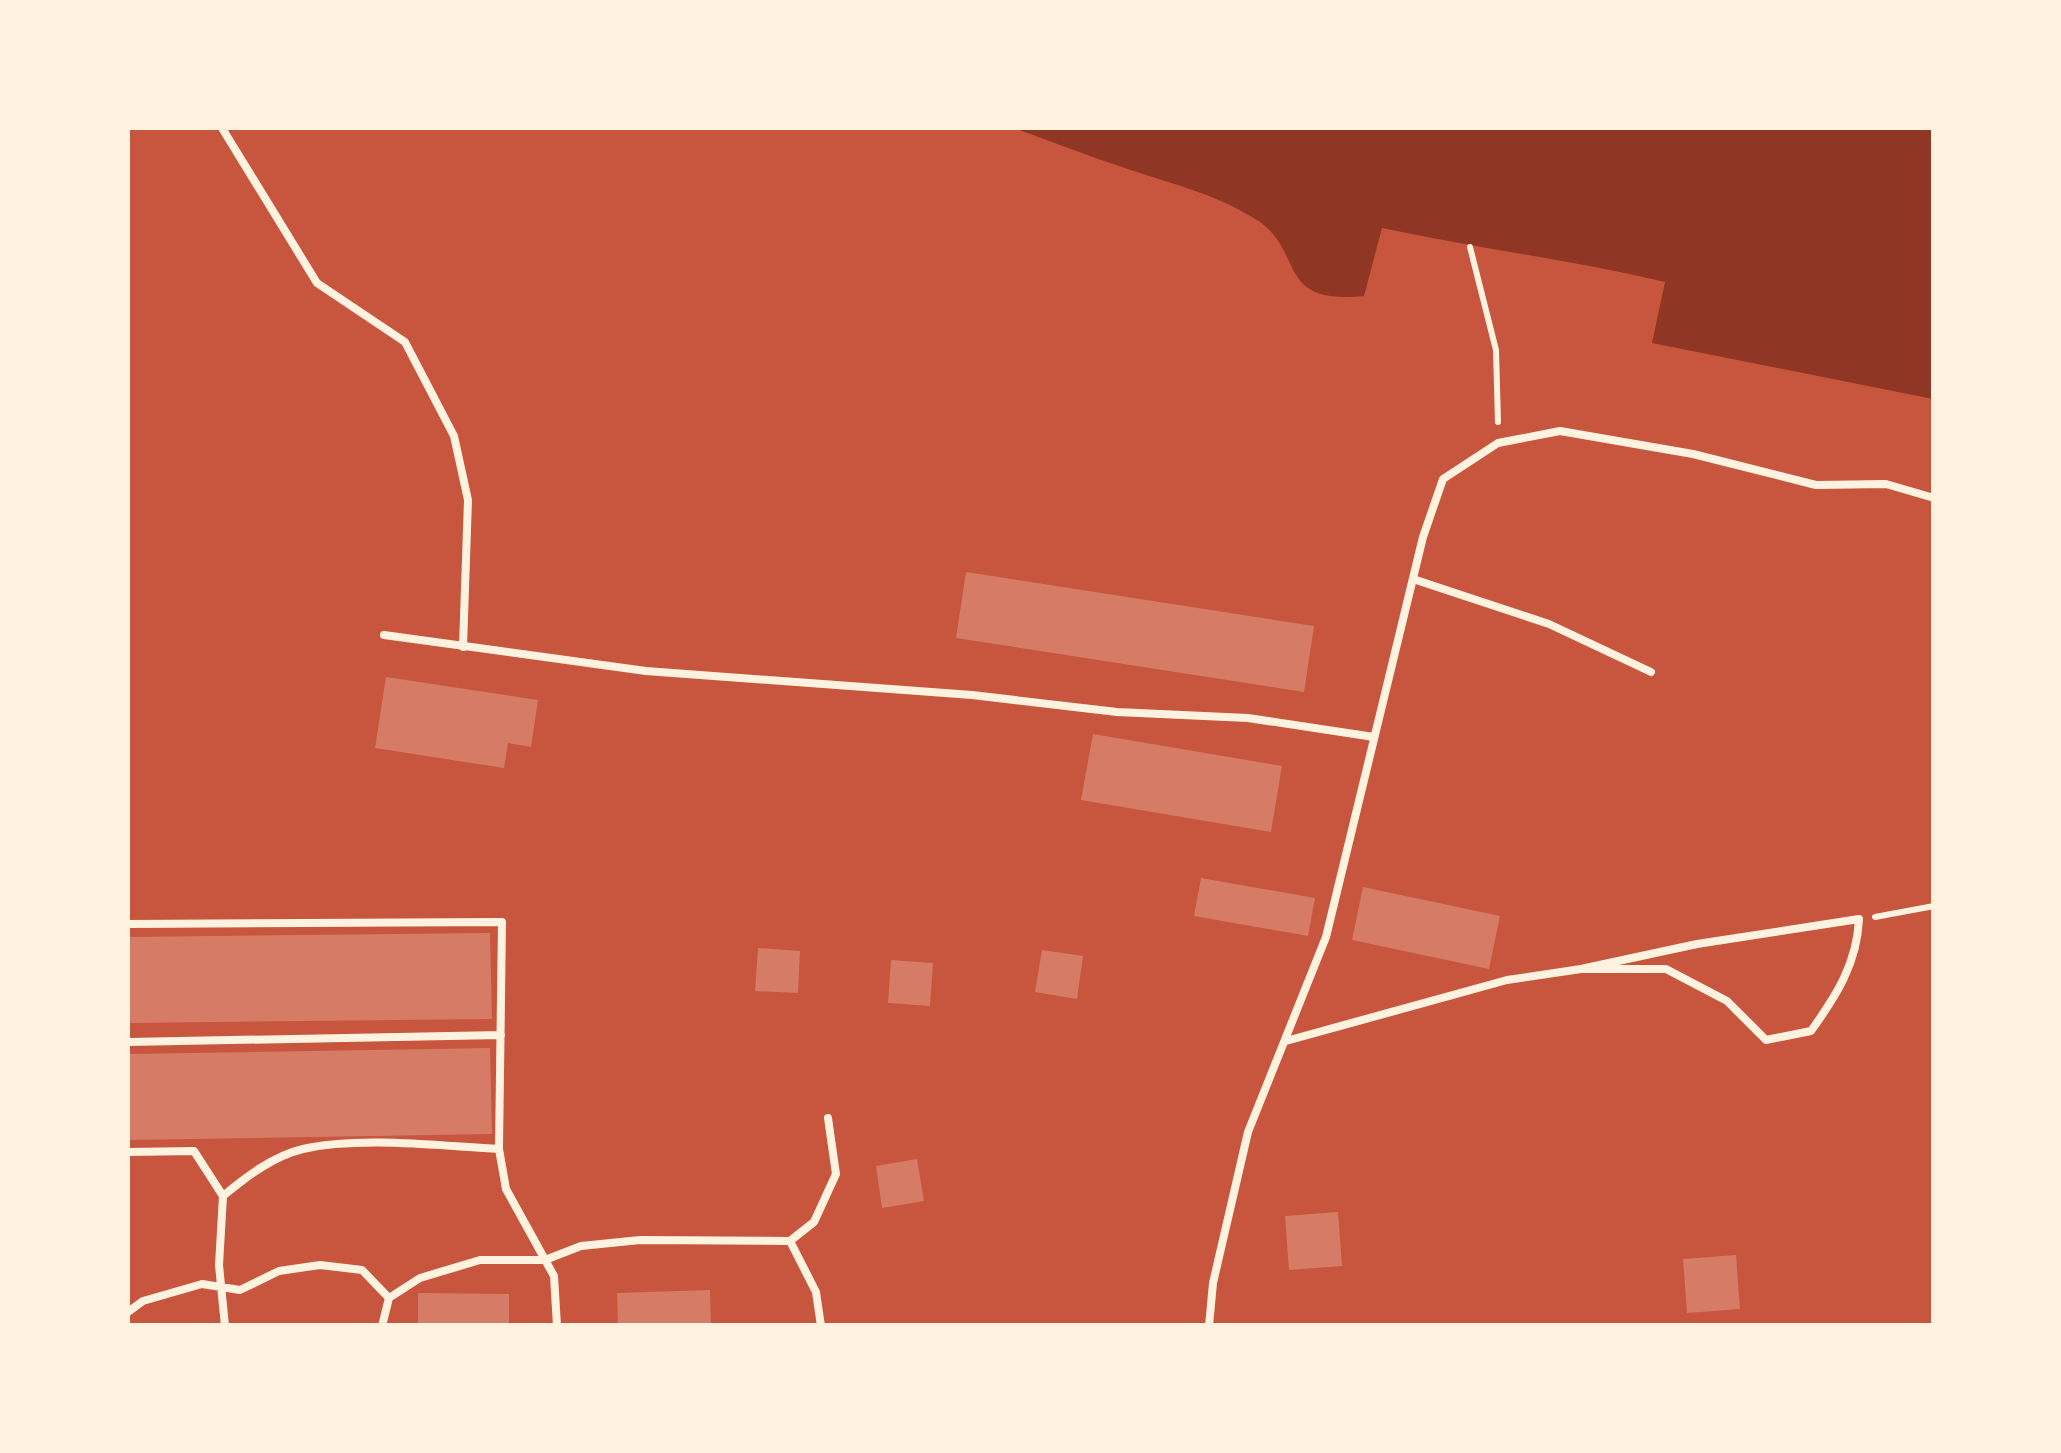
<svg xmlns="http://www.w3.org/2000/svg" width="2061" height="1453" font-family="'PT Sans',sans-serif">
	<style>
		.water { fill: #8f3625 }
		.building { fill: #d67c66 }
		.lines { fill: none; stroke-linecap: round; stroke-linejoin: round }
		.path { stroke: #fff3e0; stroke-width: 6 }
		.service { stroke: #fff3e0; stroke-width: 8 }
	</style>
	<rect width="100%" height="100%" fill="#c8553d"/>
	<path class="water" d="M 1014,128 L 1933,128 L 1933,399 L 1652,343 L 1665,282 C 1571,260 1476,248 1382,228 L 1364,296 C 1274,305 1306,252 1257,220 C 1215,193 1168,183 1122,167 C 1086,155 1050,141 1014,128 Z"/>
	<path class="building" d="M 966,572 L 1314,626 L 1304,692 L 956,638 Z
		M 386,677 L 538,700 L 531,747 L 508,743 L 504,768 L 375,748 Z
		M 1093,734 L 1282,766 L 1271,832 L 1081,800 Z
		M 1201,878 L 1315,898 L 1308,936 L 1194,916 Z
		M 1363,887 L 1500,916 L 1489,969 L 1352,940 Z
		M 490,933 L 492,1019 L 128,1023 L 128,937 Z
		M 758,948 L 800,951 L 798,993 L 755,991 Z
		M 1042,950 L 1083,956 L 1077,999 L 1035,992 Z
		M 891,960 L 933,963 L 930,1006 L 888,1003 Z
		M 490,1048 L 492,1134 L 128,1140 L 128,1054 Z
		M 917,1159 L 924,1201 L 882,1208 L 876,1166 Z
		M 1338,1212 L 1342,1266 L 1289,1270 L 1285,1216 Z
		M 1736,1255 L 1740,1309 L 1687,1313 L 1683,1259 Z
		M 710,1290 L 711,1326 L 618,1326 L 617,1293 Z
		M 418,1293 L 509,1294 L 509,1326 L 418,1326 Z"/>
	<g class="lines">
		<path class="path" d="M 1470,247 L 1496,350 L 1498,422
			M 1875,917 L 1934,906"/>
		<path class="service" d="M 222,128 L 317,283 L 405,342 L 454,436 L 468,500 L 463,647
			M 1413,579 L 1549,624 L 1651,672
			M 384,635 L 646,671 L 972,695 L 1117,712 L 1248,718 L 1374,737
			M 128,924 L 502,922 L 499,1149
			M 1286,1041 L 1507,980 L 1581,969 L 1666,969 L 1727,1001 L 1766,1040 L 1811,1031 C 1836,996 1857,964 1859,919 L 1697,944 L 1581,969
			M 128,1042 L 501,1035
			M 128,1152 L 194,1151 L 223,1196 L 219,1265 L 225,1326
			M 223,1196 C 246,1177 273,1156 303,1149 C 360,1136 440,1146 499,1149 L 506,1189 L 554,1276 L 557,1326
			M 790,1241 L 816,1292 L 821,1326
			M 128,1312 L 143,1301 L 202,1284 L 240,1290 L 279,1271 L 320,1265 L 362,1270 L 389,1298
			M 382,1326 L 389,1298 L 420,1278 L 480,1260 L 545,1260 L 581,1246 L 640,1240 L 790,1241 L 814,1222 L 836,1174 L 828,1118
			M 1209,1326 L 1213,1283 L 1248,1132 L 1326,937 L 1423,537 L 1443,479 L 1498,443 L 1560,431 L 1693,454 L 1816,485 L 1886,484 L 1934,498"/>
	</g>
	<rect width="2061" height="1453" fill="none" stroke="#fff3e0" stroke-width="260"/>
</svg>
